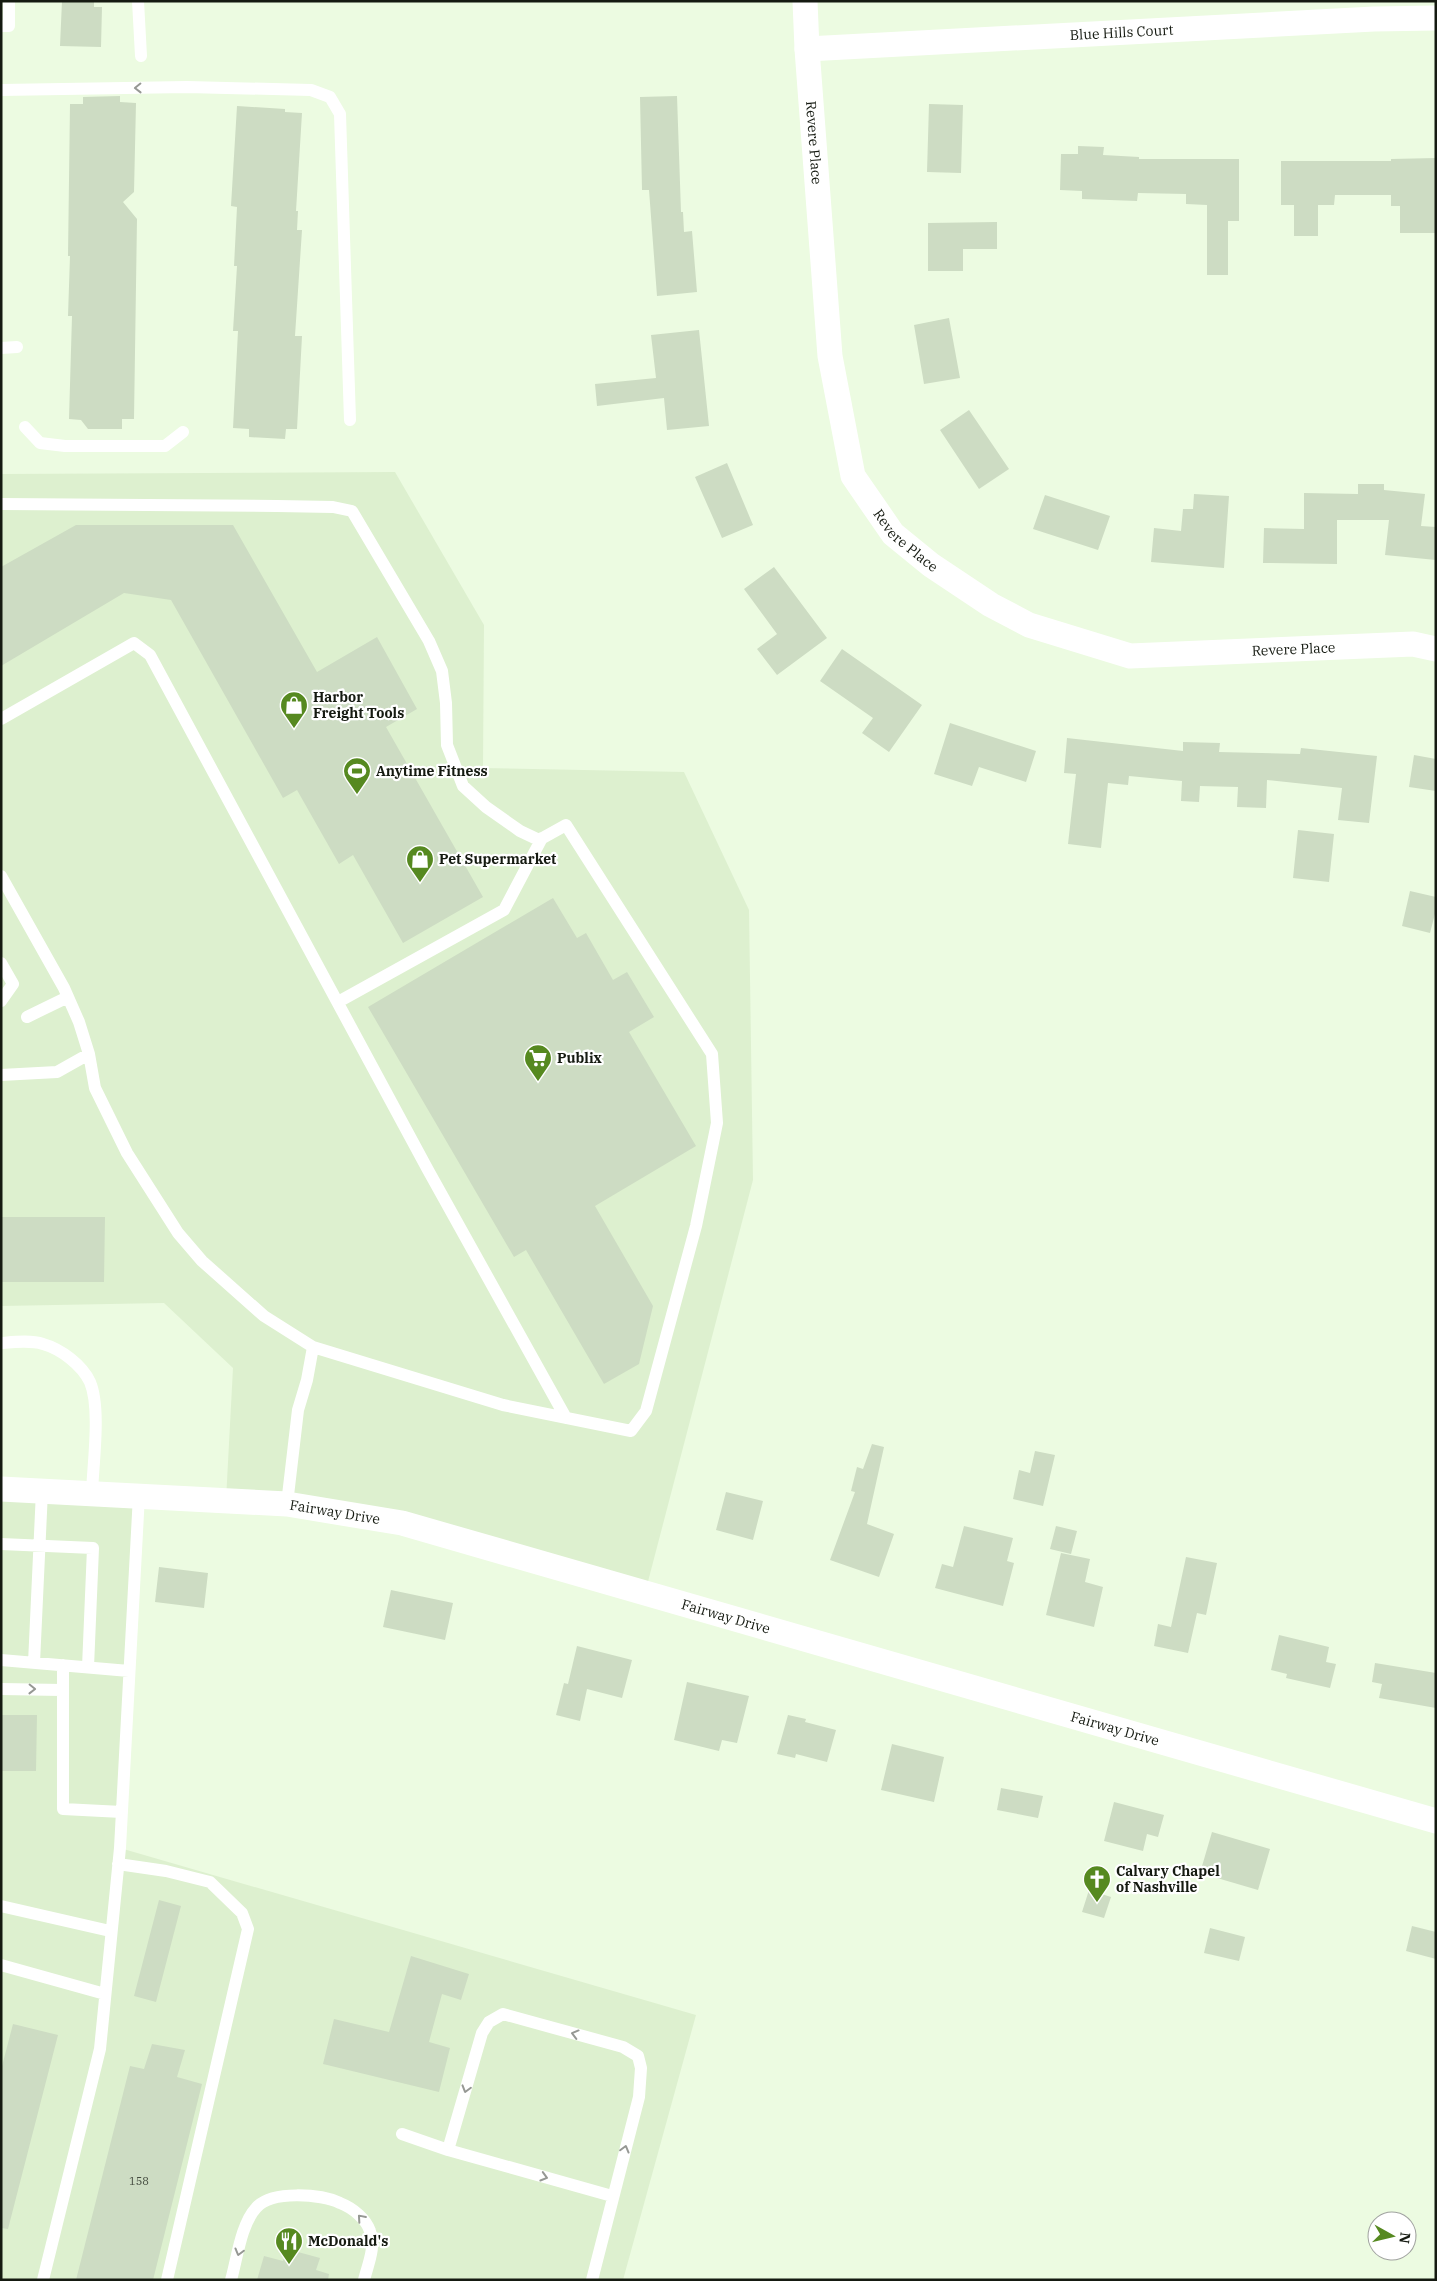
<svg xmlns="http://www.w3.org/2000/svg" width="1437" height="2281" font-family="'IBM Plex Serif',serif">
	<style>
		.built { fill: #ddf0cf }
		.building { fill: #cddcc3 }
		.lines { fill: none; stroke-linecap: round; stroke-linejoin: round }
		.service { stroke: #fff; stroke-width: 12 }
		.minor { stroke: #fff; stroke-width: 25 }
		.oneway { stroke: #969894 }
		.labels { text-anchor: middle; stroke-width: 4.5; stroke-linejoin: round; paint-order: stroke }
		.number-label { font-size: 11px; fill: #434a3e }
		.street-label { font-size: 14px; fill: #151a11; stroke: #fff }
		.poi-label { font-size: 14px; font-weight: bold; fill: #151a11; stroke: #fff; text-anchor: start }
	</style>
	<rect width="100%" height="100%" fill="#ecfbe1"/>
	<path class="built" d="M 395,472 L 484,625 L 483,768 L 684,772 L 749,910 L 753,1180 L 645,1593 L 402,1523 L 226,1500 L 233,1368 L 164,1303 L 1,1306 L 1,474 Z
		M 1,1489 L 139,1495 L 120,1848 L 696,2015 L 623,2280 L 1,2280 Z"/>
	<path class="building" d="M 62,1 L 94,1 L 94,7 L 102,7 L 101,47 L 60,46 Z
		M 120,96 L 120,102 L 136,103 L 134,192 L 123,202 L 137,219 L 134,419 L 122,419 L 122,429 L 88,429 L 81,420 L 69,419 L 72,316 L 68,316 L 70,256 L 68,256 L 70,104 L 83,104 L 83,97 Z
		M 677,96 L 681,212 L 683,212 L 684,232 L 692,231 L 697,292 L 657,296 L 649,190 L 642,190 L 640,97 Z
		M 929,104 L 963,105 L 961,173 L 927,172 Z
		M 237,106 L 285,109 L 285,112 L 302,113 L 296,211 L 298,211 L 297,230 L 302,230 L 295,336 L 302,336 L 297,429 L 286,429 L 285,439 L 249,437 L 249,429 L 233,428 L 238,331 L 233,331 L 237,266 L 234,266 L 237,207 L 231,206 Z
		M 1078,146 L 1104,147 L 1103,155 L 1139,157 L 1139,159 L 1239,159 L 1239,221 L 1228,221 L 1228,275 L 1207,275 L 1207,205 L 1186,204 L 1186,194 L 1138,193 L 1137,201 L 1082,199 L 1082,191 L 1060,190 L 1061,154 L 1078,154 Z
		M 1436,158 L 1436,233 L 1400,233 L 1400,206 L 1391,206 L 1391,195 L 1335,195 L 1334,205 L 1318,205 L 1318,236 L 1294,236 L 1294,205 L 1281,205 L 1281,161 L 1391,161 L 1391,159 Z
		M 997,222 L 997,249 L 963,249 L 963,271 L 928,271 L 928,223 Z
		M 949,318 L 960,378 L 924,384 L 914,325 Z
		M 699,330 L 709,426 L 667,430 L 664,398 L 597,406 L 595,384 L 656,378 L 651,335 Z
		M 969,410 L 1009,469 L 979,489 L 940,430 Z
		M 727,463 L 753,525 L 722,538 L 695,477 Z
		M 1358,484 L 1384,484 L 1384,490 L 1425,494 L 1421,526 L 1436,527 L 1436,560 L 1385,555 L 1389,520 L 1337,520 L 1337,564 L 1263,563 L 1264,528 L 1304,529 L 1304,493 L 1358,494 Z
		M 1194,494 L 1229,496 L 1224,568 L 1151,562 L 1154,528 L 1181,531 L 1183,509 L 1193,509 Z
		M 1045,495 L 1110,516 L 1098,550 L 1033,529 Z
		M 76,525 L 233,525 L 317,672 L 377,637 L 417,709 L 386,727 L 483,897 L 403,943 L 353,855 L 339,864 L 297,790 L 283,798 L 171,600 L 124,593 L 1,666 L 1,567 Z
		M 774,567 L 827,638 L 777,675 L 757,649 L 777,634 L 744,589 Z
		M 842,649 L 922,705 L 889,752 L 862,733 L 873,718 L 820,681 Z
		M 950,723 L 1036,751 L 1026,782 L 979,767 L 972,786 L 934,774 Z
		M 1067,738 L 1183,751 L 1183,742 L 1220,743 L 1219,752 L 1300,754 L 1301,748 L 1377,756 L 1369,823 L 1338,820 L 1342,788 L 1267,780 L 1266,808 L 1237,807 L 1238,787 L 1200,786 L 1199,802 L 1181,801 L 1182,781 L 1129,776 L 1128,785 L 1108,783 L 1101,848 L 1068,844 L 1076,774 L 1064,773 Z
		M 1414,755 L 1436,759 L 1436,791 L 1409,787 Z
		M 1298,830 L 1334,834 L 1329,882 L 1293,878 Z
		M 1410,891 L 1436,897 L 1436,910 L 1430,933 L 1402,926 Z
		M 553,898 L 577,938 L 586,933 L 613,980 L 627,972 L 654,1017 L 629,1032 L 696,1146 L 595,1206 L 653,1306 L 639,1364 L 604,1384 L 526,1250 L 514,1257 L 368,1007 Z
		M 1,1217 L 105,1217 L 104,1282 L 1,1282 Z
		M 872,1444 L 884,1447 L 867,1524 L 894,1534 L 879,1577 L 830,1560 L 855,1492 L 851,1491 L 857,1467 L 863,1469 Z
		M 1035,1451 L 1055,1455 L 1043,1506 L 1013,1499 L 1019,1470 L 1030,1473 Z
		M 726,1492 L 763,1501 L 753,1540 L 716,1530 Z
		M 964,1526 L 1013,1538 L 1007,1561 L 1014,1563 L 1003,1606 L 935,1588 L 942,1564 L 953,1567 Z
		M 1056,1526 L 1077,1531 L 1071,1554 L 1050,1549 Z
		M 1061,1553 L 1090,1559 L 1085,1582 L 1103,1587 L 1094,1627 L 1046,1615 Z
		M 1186,1557 L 1217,1563 L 1206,1615 L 1197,1613 L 1188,1653 L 1154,1646 L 1158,1624 L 1171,1627 Z
		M 159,1567 L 208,1573 L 204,1608 L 155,1602 Z
		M 391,1590 L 453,1603 L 445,1640 L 383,1627 Z
		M 1279,1635 L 1329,1647 L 1326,1662 L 1336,1664 L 1330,1688 L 1286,1678 L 1287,1674 L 1271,1670 Z
		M 577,1646 L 632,1660 L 622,1698 L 587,1689 L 580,1721 L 556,1715 L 564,1683 L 568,1684 Z
		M 1375,1663 L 1436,1673 L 1436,1708 L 1379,1698 L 1382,1684 L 1372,1682 Z
		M 687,1682 L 749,1696 L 737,1743 L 722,1740 L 719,1751 L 674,1740 Z
		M 1,1715 L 37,1715 L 36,1771 L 1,1771 Z
		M 788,1715 L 806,1719 L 805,1722 L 836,1730 L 827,1762 L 796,1754 L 795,1758 L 777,1754 Z
		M 892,1744 L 944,1757 L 934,1802 L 881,1790 Z
		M 1001,1788 L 1043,1796 L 1038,1818 L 997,1810 Z
		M 1114,1802 L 1164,1815 L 1158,1837 L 1147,1834 L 1143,1851 L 1104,1841 Z
		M 1212,1832 L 1270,1849 L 1258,1890 L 1200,1873 Z
		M 1089,1890 L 1111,1897 L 1104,1918 L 1082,1912 Z
		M 159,1900 L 181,1906 L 156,2002 L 134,1996 Z
		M 1412,1926 L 1436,1932 L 1436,1959 L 1406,1951 Z
		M 1210,1928 L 1245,1937 L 1239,1961 L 1204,1953 Z
		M 411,1956 L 469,1974 L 461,2000 L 442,1994 L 429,2042 L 450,2048 L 439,2092 L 323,2064 L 334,2019 L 389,2032 Z
		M 13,2024 L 58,2035 L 8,2229 L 1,2228 L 1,2070 Z
		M 152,2044 L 185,2050 L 177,2077 L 202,2084 L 153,2280 L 76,2280 L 130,2066 L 144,2069 Z
		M 287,2249 L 320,2258 L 316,2270 L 329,2274 L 328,2280 L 257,2280 L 264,2256 L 283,2261 Z"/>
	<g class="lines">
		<path class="service" d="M 138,1 L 141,56
			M 1,26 L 9,26 L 9,1
			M 1,90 L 187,87 L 311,90 L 330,97 L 340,114 L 350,420
			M 1,348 L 17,347
			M 25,427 L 40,443 L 65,446 L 165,446 L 183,432
			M 1,504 L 277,506 L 333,507 L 352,511 L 429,641 L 442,671 L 446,703 L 447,745 L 463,786 L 486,807 L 520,831 L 539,840 L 566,825 L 712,1054 L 717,1123 L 696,1226 L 646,1411 L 631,1431 L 503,1405 L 313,1347 L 264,1316 L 202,1261 L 178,1233 L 127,1153 L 95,1088 L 89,1054 L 79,1022 L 64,988 L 1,876
			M 1,719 L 134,643 L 150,655 L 428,1170 L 566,1418
			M 1,963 L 13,984 L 1,1001
			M 338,1002 L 504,910 L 542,838
			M 27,1017 L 68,997
			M 1,1075 L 57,1072 L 89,1054
			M 1,1343 C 14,1342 31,1340 43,1344 C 61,1349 82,1365 90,1382 C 101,1408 93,1463 92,1493
			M 287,1504 L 298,1410 L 307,1380 L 313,1347
			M 1,1544 L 93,1548 L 88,1667
			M 1,1660 L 129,1671
			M 34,1663 L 42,1491
			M 63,1665 L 63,1809 L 122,1812
			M 1,1689 L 62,1690
			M 118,1864 L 166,1871 L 210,1882 L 242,1913 L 248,1929 L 167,2280
			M 1,1906 L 110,1931
			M 1,1965 L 105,1994
			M 402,2134 L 448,2150
			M 43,2280 L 100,2049 L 120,1848 L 139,1495
			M 231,2280 C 237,2259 241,2224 256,2208 C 271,2190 321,2194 340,2203 C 353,2208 366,2219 370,2231 C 376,2247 368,2264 364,2280
			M 592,2280 L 639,2097 L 641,2068 L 638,2056 L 623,2047 L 503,2014 L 489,2022 L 482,2033 L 448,2150 L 612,2196"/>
		<g class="minor">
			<path id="s1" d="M 805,1 L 807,49 L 830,356 L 853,476 L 893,534 L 931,565 L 991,605 L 1029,625 L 1130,656 L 1413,644 L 1436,649"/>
			<path id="s2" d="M 807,49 L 1374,19 L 1436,18"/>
			<path id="s3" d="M 1,1489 L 287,1504 L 402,1523 L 1436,1821"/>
		</g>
	</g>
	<defs><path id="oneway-chevron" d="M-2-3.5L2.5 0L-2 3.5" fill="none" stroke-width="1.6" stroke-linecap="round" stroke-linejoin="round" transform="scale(1.25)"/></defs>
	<g class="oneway">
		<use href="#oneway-chevron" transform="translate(138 88) rotate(179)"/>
		<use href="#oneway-chevron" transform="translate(32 1689) rotate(1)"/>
		<use href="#oneway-chevron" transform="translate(575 2034) rotate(-165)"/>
		<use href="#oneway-chevron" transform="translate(466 2089) rotate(106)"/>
		<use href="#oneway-chevron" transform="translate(625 2149) rotate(-75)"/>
		<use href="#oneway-chevron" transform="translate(544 2177) rotate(16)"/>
		<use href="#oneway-chevron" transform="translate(361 2218) rotate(-131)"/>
		<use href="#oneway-chevron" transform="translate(239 2252) rotate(105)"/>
	</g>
	<defs>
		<g id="shop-pin" transform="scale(1.4375)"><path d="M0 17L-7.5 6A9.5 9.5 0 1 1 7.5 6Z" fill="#568920" stroke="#fff"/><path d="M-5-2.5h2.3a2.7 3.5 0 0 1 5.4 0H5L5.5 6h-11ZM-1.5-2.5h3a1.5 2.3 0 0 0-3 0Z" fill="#fff"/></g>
		<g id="stadium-pin" transform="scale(1.4375)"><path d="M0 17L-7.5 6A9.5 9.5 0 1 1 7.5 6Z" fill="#568920" stroke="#fff"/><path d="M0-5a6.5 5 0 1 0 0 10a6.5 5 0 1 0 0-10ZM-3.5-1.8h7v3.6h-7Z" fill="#fff"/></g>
		<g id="supermarket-pin" transform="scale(1.4375)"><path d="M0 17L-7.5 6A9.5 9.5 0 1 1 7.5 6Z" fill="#568920" stroke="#fff"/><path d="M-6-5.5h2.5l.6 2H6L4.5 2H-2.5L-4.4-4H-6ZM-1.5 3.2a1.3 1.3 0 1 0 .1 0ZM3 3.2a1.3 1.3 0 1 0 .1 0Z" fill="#fff"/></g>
		<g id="church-pin" transform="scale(1.4375)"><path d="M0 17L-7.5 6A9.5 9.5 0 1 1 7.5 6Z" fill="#568920" stroke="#fff"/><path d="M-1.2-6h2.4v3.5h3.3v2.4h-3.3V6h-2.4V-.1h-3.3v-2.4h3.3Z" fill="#fff"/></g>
		<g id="restaurant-pin" transform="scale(1.4375)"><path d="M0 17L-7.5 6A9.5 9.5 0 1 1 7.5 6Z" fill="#568920" stroke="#fff"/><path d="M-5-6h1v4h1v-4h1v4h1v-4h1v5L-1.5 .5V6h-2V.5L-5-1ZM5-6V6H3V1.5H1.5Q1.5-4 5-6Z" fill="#fff"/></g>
	</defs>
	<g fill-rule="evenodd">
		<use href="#shop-pin" x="294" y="705"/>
		<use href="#stadium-pin" x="357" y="771"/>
		<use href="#shop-pin" x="420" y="859"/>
		<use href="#supermarket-pin" x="538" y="1058"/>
		<use href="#church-pin" x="1097" y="1879"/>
		<use href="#restaurant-pin" x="289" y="2241"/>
	</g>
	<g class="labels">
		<g class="number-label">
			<text x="139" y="2185">158</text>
		</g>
		<g class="street-label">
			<text dy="5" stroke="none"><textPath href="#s2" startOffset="315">Blue Hills Court</textPath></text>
			<text dy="5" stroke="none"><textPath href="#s1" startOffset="142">Revere Place</textPath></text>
			<text dy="5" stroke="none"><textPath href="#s1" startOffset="562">Revere Place</textPath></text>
			<text dy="5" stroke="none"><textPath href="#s1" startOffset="982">Revere Place</textPath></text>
			<text dy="5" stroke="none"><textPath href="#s3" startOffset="335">Fairway Drive</textPath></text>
			<text dy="5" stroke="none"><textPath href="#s3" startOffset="740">Fairway Drive</textPath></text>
			<text dy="5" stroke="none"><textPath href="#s3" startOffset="1145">Fairway Drive</textPath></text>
		</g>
		<g class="poi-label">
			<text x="313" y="702">Harbor<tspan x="313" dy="16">Freight Tools</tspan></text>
			<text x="376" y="776">Anytime Fitness</text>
			<text x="439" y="864">Pet Supermarket</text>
			<text x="557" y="1063">Publix</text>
			<text x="1116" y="1876">Calvary Chapel<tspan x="1116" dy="16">of Nashville</tspan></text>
			<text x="308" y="2246">McDonald's</text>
		</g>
	</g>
	<rect width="1437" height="2281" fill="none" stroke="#151a11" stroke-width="5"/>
	<g transform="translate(1392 2236) rotate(98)"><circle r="24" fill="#ffffff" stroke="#a1a3a0"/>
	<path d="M0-4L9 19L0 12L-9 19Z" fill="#568920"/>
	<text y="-8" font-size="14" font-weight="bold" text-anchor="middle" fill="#151a11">N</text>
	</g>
</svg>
